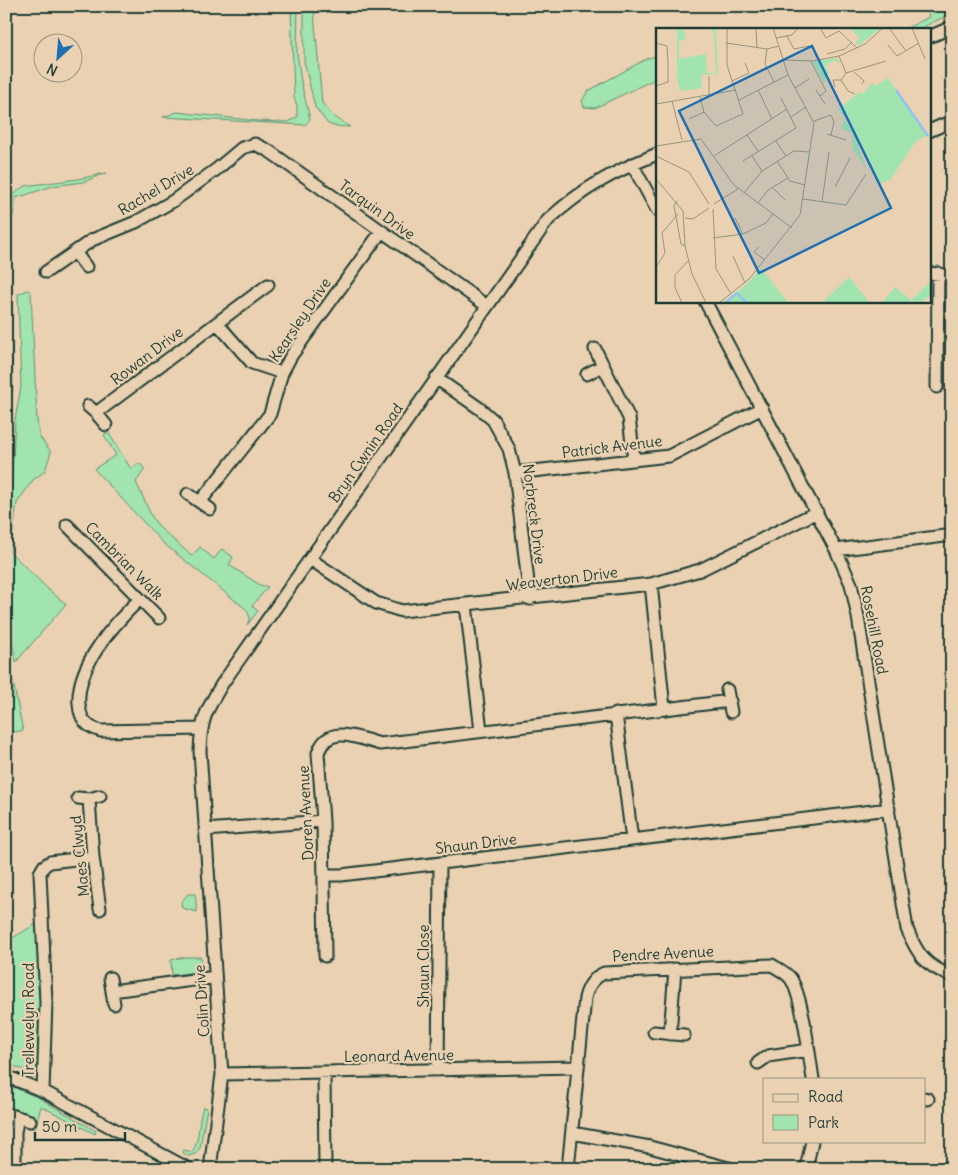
<svg xmlns="http://www.w3.org/2000/svg" width="958" height="1175" font-family="Delius,sans-serif">
	<style>
		.green { fill: #a1e4af; stroke: #609072 }
		.lines { fill: none; stroke-linecap: round; stroke-linejoin: round }
		.minor-casing { stroke: #1f3d34; stroke-width: 15 }
		.minor { stroke: #e9d1b2; stroke-width: 11 }
		.labels { text-anchor: middle; stroke-width: 4.5; stroke-linejoin: round; paint-order: stroke }
		.street-label { font-size: 15px; fill: #1f3d34; stroke: #e9d1b2 }
		.inset-river { fill: none; stroke: #91c4ee; stroke-width: 2.5 }
		.inset-road { fill: none; stroke: #989680; stroke-width: 1 }
		.view { fill: #1f6fb2; fill-opacity: 0.15; stroke: #1f6fb2; stroke-width: 2.5 }
		.inset-edge { fill: none; stroke: #1f3d34; stroke-width: 2.5 }
	</style>
	<rect width="100%" height="100%" fill="#e9d1b2"/>
	<filter id="ink" filterUnits="userSpaceOnUse"><feTurbulence type="fractalNoise" baseFrequency=".02" numOctaves="2"/><feDisplacementMap in="SourceGraphic" scale="10" xChannelSelector="R" yChannelSelector="G"/><feConvolveMatrix kernelMatrix="1 2 1 2 8 2 1 2 1" color-interpolation-filters="sRGB"/></filter>
	<g filter="url(#ink)">
		<path class="green" d="M 291,6 L 298,6 L 297,52 L 301,82 L 310,119 L 305,125 L 163,117 L 177,112 L 258,121 L 288,122 L 297,117 L 297,106 L 294,97 Z
			M 304,6 L 343,6 L 341,9 L 314,13 L 322,103 L 333,116 L 350,127 L 334,126 L 328,124 L 315,107 L 304,61 Z
			M 926,6 L 952,6 L 952,13 L 919,29 L 905,29 L 929,17 Z
			M 657,56 L 657,78 L 595,108 L 584,107 L 582,101 L 588,91 L 648,58 Z
			M 106,173 L 83,182 L 53,186 L 16,198 L 13,216 C 11,202 11,193 25,186 L 78,179 Z
			M 6,235 L 13,386 L 8,420 L 6,485 Z
			M 28,290 L 31,293 L 37,420 L 39,436 L 51,452 L 45,471 L 33,480 L 17,503 L 10,552 L 49,590 L 66,604 L 16,662 L 9,623 L 8,550 L 15,420 L 21,387 L 18,294 Z
			M 108,432 L 131,469 L 139,463 L 145,469 L 136,482 L 152,517 L 160,528 L 192,556 L 200,547 L 214,559 L 222,549 L 233,557 L 229,565 L 260,585 L 268,587 L 252,606 L 258,611 L 247,625 L 250,618 L 247,610 L 163,543 L 94,469 L 116,455 L 104,435 Z
			M 6,648 L 23,731 L 6,732 Z
			M 188,894 L 195,894 L 197,912 L 182,908 L 181,902 Z
			M 36,924 L 41,1027 L 40,1068 L 36,1075 L 6,1063 L 6,942 Z
			M 185,957 L 201,957 L 202,969 L 199,972 L 172,975 L 171,960 Z
			M 6,1084 L 39,1098 L 96,1131 L 95,1134 L 41,1106 L 35,1129 L 31,1128 L 33,1117 L 6,1110 Z
			M 203,1107 L 207,1108 L 200,1148 L 195,1154 L 189,1156 L 183,1153 L 184,1150 L 192,1152 C 200,1141 198,1121 203,1107 Z"/>
		<g class="lines">
			<g class="minor-casing">
				<path id="minor" d="M 929,37 L 952,27
					M 929,131 L 952,121
					M 632,164 L 657,210
					M 75,252 L 86,267
					M 46,272 L 92,240 L 136,222 L 173,201 L 217,169 L 242,148 L 255,144 L 269,151 L 487,306
					M 929,273 L 952,276
					M 705,301 L 836,550 L 851,584 L 858,617 L 907,929 C 917,954 925,966 952,976
					M 217,323 L 252,363 L 282,373
					M 595,349 L 629,418 L 634,460
					M 587,374 L 602,366
					M 436,378 L 479,408 L 493,420 L 509,449 L 515,473 L 530,599
					M 937,387 L 938,273
					M 88,406 L 96,413 L 106,425
					M 96,413 L 268,285
					M 515,473 L 669,456 L 762,408
					M 188,494 L 210,509
					M 200,502 L 270,414 L 282,373 L 291,356 L 381,232
					M 67,525 L 159,618
					M 836,550 L 952,535
					M 310,559 L 376,603 L 402,611 L 651,584 L 700,570 L 817,512
					M 651,584 L 664,708
					M 140,599 C 114,624 76,665 79,704 C 80,720 87,727 101,731 L 201,729
					M 466,605 L 481,731
					M 727,690 L 731,712
					M 616,714 L 632,840
					M 78,798 L 89,799 L 100,796
					M 89,799 L 93,857 L 100,909
					M 205,830 L 323,821
					M 324,875 L 341,875 L 889,809
					M 325,956 L 323,821 L 318,753 C 328,723 358,738 380,744 L 730,701
					M 110,978 L 114,1004
					M 112,991 L 215,977
					M 654,1032 L 684,1035
					M 670,1034 L 675,969
					M 758,1063 L 768,1056 L 808,1050
					M 438,1070 L 440,863
					M 324,1072 L 325,1169
					M 222,1074 L 577,1067
					M 6,1076 L 43,1091 L 189,1169
					M 43,1091 L 46,1002 L 40,873 L 44,866 L 50,862 L 93,857
					M 924,1098 L 928,1099
					M 7,1114 L 30,1121
					M 572,1133 L 650,1147 L 732,1169
					M 15,1169 L 15,1132 L 18,1117
					M 210,1169 L 222,1074 L 200,751 C 201,719 206,711 222,684 L 548,220 C 583,188 613,172 657,154
					M 568,1169 L 585,998 C 588,986 593,978 604,973 L 772,965 C 778,969 786,972 791,979 C 803,999 809,1054 813,1079
					M 806,1169 L 812,1141"/>
			</g>
			<use href="#minor" class="minor"/>
		</g>
	</g>
	<g class="labels">
		<g class="street-label">
			<text transform="translate(156 190) rotate(-31)" y="5">Rachel Drive</text>
			<text transform="translate(377 210) rotate(36)" y="5">Tarquin Drive</text>
			<text transform="translate(300 320) rotate(-56)" y="5">Kearsley Drive</text>
			<text transform="translate(147 356) rotate(-37)" y="5">Rowan Drive</text>
			<text transform="translate(612 447) rotate(-7)" y="5">Patrick Avenue</text>
			<text transform="translate(366 453) rotate(-55)" y="5">Bryn Cwnin Road</text>
			<text transform="translate(534 514) rotate(83)" y="5">Norbreck Drive</text>
			<text transform="translate(124 561) rotate(45)" y="5">Cambrian Walk</text>
			<text transform="translate(562 579) rotate(-7)" y="5">Weaverton Drive</text>
			<text transform="translate(874 630) rotate(79)" y="5">Rosehill Road</text>
			<text transform="translate(306 813) rotate(-93)" y="5">Doren Avenue</text>
			<text transform="translate(476 844) rotate(-7)" y="5">Shaun Drive</text>
			<text transform="translate(80 856) rotate(-96)" y="5">Maes Clwyd</text>
			<text transform="translate(663 954) rotate(-3)" y="5">Pendre Avenue</text>
			<text transform="translate(424 966) rotate(-90)" y="5">Shaun Close</text>
			<text transform="translate(202 1001) rotate(-94)" y="5">Colin Drive</text>
			<text transform="translate(29 1020) rotate(-90)" y="5">Trellewelyn Road</text>
			<text transform="translate(399 1056) rotate(-1)" y="5">Leonard Avenue</text>
		</g>
	</g>
	<g transform="translate(656 28)">
		<rect width="275" height="275" fill="#e9d1b2"/>
		<path d="M 27,0 L 30,11 L 23,13 L 23,31 L 50,26 L 51,45 L 60,45 L 58,6 L 54,0 L 60,0 L 62,46 L 45,47 L 46,60 L 24,63 L 21,50 L 21,1 ZM 194,0 L 225,0 L 203,17 L 199,15 L 204,10 ZM 181,30 L 184,36 L 178,32 L 169,38 L 173,44 L 168,55 L 157,34 ZM 232,50 L 269,106 L 275,107 L 275,109 L 269,108 L 259,114 L 234,152 L 222,156 L 193,94 L 182,81 L 204,64 L 207,66 L 216,55 L 220,58 ZM 188,90 L 197,105 L 211,142 L 197,121 L 196,105 L 185,101 ZM 125,217 L 105,240 L 132,275 L 68,275 L 92,255 ZM 193,249 L 214,275 L 169,275 L 168,273 ZM 275,253 L 275,266 L 265,275 L 255,272 L 253,275 L 226,275 L 239,259 L 255,272 Z" fill="#a1e4af"/>
		<path class="inset-river" d="M 240,62 L 272,108M 69,275 L 81,265 L 91,275"/>
		<path class="inset-road" d="M 100,0 L 101,20M 164,0 L 170,10 L 183,3 L 201,20M 233,0 L 250,23M 256,0 L 269,31M 131,8 L 138,21 L 153,18M 120,10 L 136,7 L 142,0M 0,15 L 11,18 L 12,34 L 12,54 L 0,58M 70,15 L 111,21 L 123,18M 232,17 L 241,28 L 263,15M 111,21 L 109,36 L 118,54M 171,26 L 189,21 L 196,14M 183,28 L 190,45M 127,32 L 157,33 L 183,28 L 209,16 L 227,0M 155,33 L 170,63 L 164,68M 198,44 L 208,53 L 206,56M 53,48 L 53,68M 185,52 L 190,45 L 230,33M 185,52 L 192,63 L 199,66M 76,53 L 93,45 L 89,35M 179,59 L 177,52 L 185,52M 139,60 L 153,51M 102,62 L 116,91M 160,62 L 169,76M 44,69 L 48,84 L 60,98 L 87,86 L 71,37 L 71,0M 83,72 L 132,47M 16,73 L 26,112M 0,76 L 80,62M 135,89 L 150,79M 33,91 L 48,84M 158,93 L 175,87 L 178,94 L 175,107M 171,106 L 190,112M 91,107 L 102,123M 119,112 L 130,128M 0,118 L 45,111 L 78,157 L 136,200M 0,128 L 33,144 L 53,176M 58,128 L 131,81M 96,128 L 106,143M 87,133 L 140,100 L 125,70M 121,133 L 134,153 L 149,157M 0,151 L 27,183 L 29,218 L 36,246 L 50,275M 116,159 L 129,172M 179,159 L 194,130M 88,165 L 106,143 L 138,123 L 154,124M 147,171 L 190,177 L 210,146M 21,173 L 18,178 L 25,216 L 29,218M 166,174 L 173,124M 102,175 L 112,162 L 132,150M 58,176 L 82,161M 57,181 L 60,241 L 75,266M 29,190 L 37,191 L 53,180M 79,190 L 87,206M 57,210 L 87,206 L 110,195 L 117,186M 103,219 L 98,224 L 109,232M 77,228 L 89,255M 0,239 L 9,225 L 6,205 L 22,186M 26,275 L 19,259 L 19,247 L 33,232M 63,275 L 93,251 L 144,187 L 158,95 L 132,47 L 117,0"/>
		<path class="view" d="M 156,18 L 235,180 L 103,245 L 23,83 Z"/>
		<rect width="275" height="275" class="inset-edge"/>
	</g>
	<rect width="958" height="1175" fill="none" stroke="#e9d1b2" stroke-width="25"/>
	<rect x="12" y="12" width="933" height="1150" fill="none" stroke="#1f3d34" stroke-width="2" filter="url(#ink)"/>
	<rect x="763" y="1078" width="162" height="65" fill="#e9d1b2" stroke="#989680"/>
	<rect x="773" y="1094" width="25" height="8" fill="#e9d1b2" stroke="#989680"/>
	<text x="808" y="1102" font-size="15" fill="#1f3d34">Road</text>
	<rect x="773" y="1115" width="25" height="15" fill="#a1e4af" stroke="#989680"/>
	<text x="808" y="1128" font-size="15" fill="#1f3d34">Park</text>
	<g transform="translate(58 58) rotate(206)"><circle r="24" fill="#e9d1b2" stroke="#989680"/>
	<path d="M0-4L9 19L0 12L-9 19Z" fill="#1f6fb2"/>
	<text y="-8" font-size="14" font-weight="bold" text-anchor="middle" fill="#1f3d34">N</text>
	</g>
	<path d="M35 1132v8h90v-8" fill="none" stroke="#1f3d34" stroke-width="2.5"/>
	<text x="42" y="1132" font-size="15" fill="#1f3d34" stroke="#e9d1b2" stroke-width="4" paint-order="stroke">50 m</text>
</svg>
